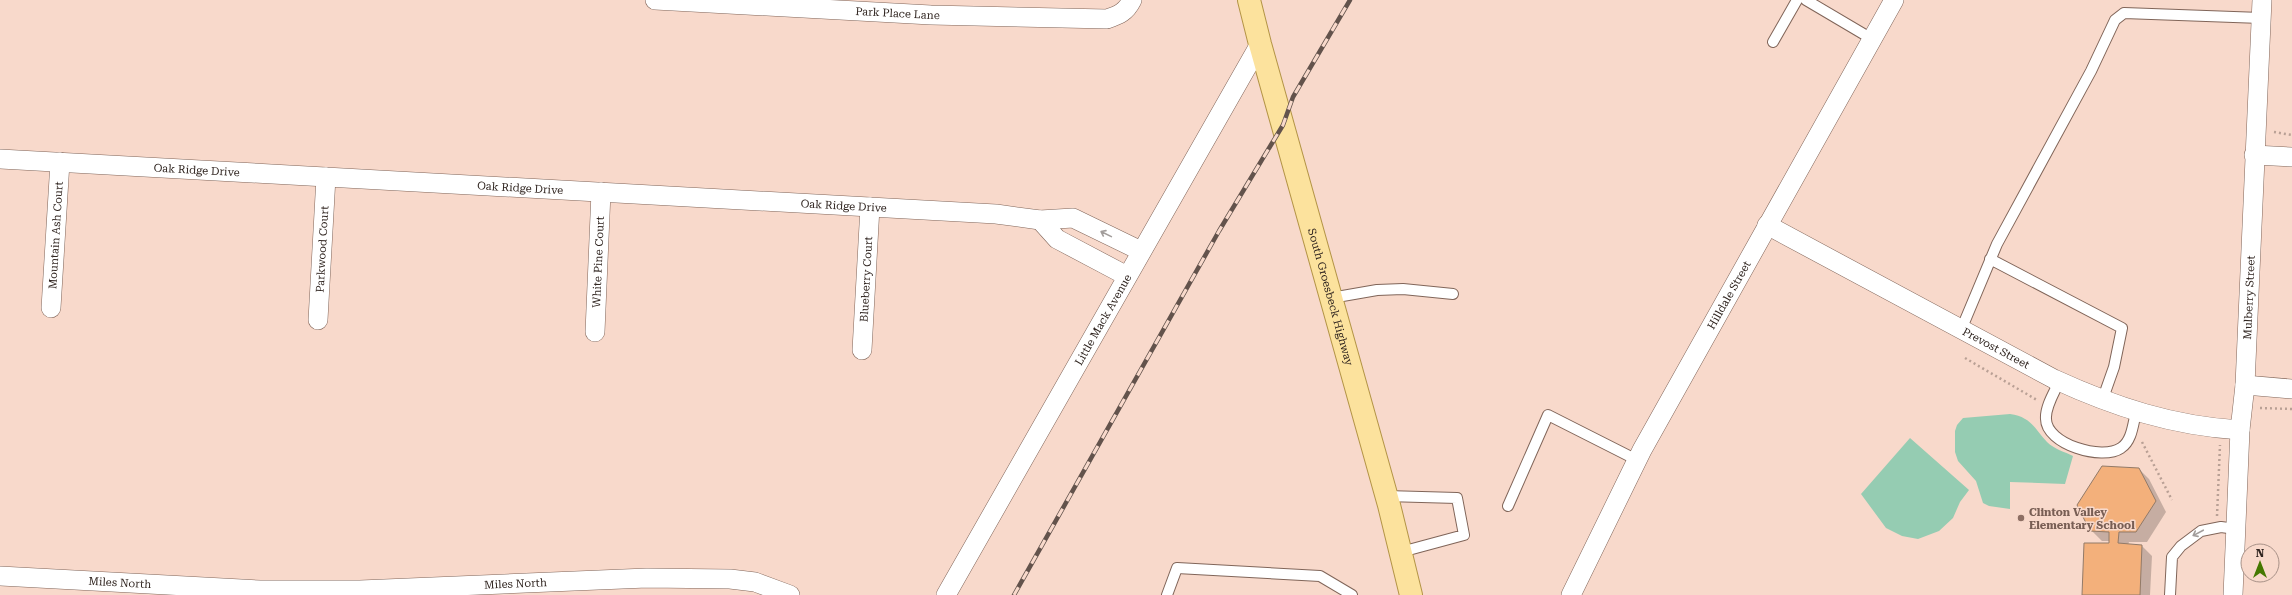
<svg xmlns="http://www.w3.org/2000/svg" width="2292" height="595" font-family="'Roboto Serif',serif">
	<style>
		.green { fill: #95ccb2 }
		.shadow { fill: #0003 }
		.building { fill: #f3b07b; stroke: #927a68 }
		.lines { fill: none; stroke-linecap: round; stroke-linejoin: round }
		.service-casing { stroke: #806559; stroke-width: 12 }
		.minor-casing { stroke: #806559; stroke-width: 20 }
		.primary-casing { stroke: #b39446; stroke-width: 24 }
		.path { stroke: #b9a095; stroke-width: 2.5; stroke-dasharray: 2 3; stroke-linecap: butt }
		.service { stroke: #fff; stroke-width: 10 }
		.minor { stroke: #fff; stroke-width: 19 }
		.primary { stroke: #fce29d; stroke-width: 22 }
		.rail-casing { stroke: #63534c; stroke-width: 4.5 }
		.rail { stroke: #f8d9cb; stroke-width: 3; stroke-dasharray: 9; stroke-linecap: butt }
		.oneway { stroke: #a29d9b }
		.education-dot { fill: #8d6e63; stroke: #f8d9cb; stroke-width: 1.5 }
		.labels { text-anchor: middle; stroke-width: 3; stroke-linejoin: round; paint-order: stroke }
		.street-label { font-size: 11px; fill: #302520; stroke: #f8d9cb }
		.education-label { font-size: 11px; font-weight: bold; fill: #785e54; stroke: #f8d9cb; text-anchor: start }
	</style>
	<rect width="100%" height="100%" fill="#f8d9cb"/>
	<path class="green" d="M 2010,414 C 2032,417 2035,430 2047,442 C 2054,449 2065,452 2073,456 L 2065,484 L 2010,482 L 2010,509 L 1989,506 L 1983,503 L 1976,481 L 1958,461 L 1955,452 L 1955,431 L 1957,425 L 1963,418 Z
		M 1910,438 L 1969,490 L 1960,502 L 1953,518 L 1939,531 L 1918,539 L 1902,536 L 1886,528 L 1861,494 Z"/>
	<path class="shadow" d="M 2139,469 L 2149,479 L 2166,512 L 2147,542 L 2129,542 L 2128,545 L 2142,546 L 2152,556 L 2150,595 L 2083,595 L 2110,544 L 2110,541 L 2102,541 L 2091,530 Z"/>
	<path class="building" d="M 2102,466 L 2139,468 L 2156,501 L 2136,532 L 2119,532 L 2118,543 L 2142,545 L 2140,595 L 2082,595 L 2084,543 L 2109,543 L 2109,532 L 2090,531 L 2077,505 Z"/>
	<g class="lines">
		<g class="service-casing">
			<path id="service" d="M 1806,0 L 1872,39
				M 1773,42 L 1797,0
				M 1990,259 L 2122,328 L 2114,367 L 2102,401
				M 1331,298 L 1377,290 L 1403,289 L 1453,294
				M 1961,330 L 1997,244 L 2091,71 L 2115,20 L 2124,13 L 2261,18
				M 2059,382 C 2054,393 2045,407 2046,419 C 2046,444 2102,461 2121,448 C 2132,441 2133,424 2136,412
				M 1386,496 L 1457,498 L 1464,535 L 1401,552
				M 1508,506 L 1548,415 L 1637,460
				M 1167,595 L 1177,568 L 1320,576 L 1352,595
				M 2170,595 L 2172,557 L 2181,546 L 2201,531 L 2221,527 L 2236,529"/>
		</g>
		<g class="minor-casing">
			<g id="minor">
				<path id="s1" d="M 655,0 L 931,15 L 1107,19 C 1119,15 1126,12 1132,0"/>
				<path d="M 2254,155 L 2292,157"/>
				<path id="s2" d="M 0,159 L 996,214 L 1040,220 L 1073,218 L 1141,251"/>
				<path d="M 1040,220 L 1057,239 L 1127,276"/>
				<path id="s3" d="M 1767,225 L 2054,379 C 2115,407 2173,426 2240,430"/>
				<path id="s4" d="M 51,308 L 60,162"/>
				<path id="s5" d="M 318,320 L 326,177"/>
				<path id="s6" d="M 595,332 L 601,192"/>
				<path id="s7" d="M 862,350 L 870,207"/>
				<path d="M 2245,385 L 2292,389"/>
				<path id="s8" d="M 0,576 L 260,590 L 360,590 L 647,578 L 730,579 L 755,582 L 790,595"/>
				<path id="s9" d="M 946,595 L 1260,44"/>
				<path id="s10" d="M 1571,595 L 1642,450 L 1894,0"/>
				<path id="s11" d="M 2233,595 L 2240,430 L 2245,385 L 2262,0"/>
			</g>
		</g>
		<g class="primary-casing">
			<g id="primary">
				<path id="s12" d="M 1249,0 L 1260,44 L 1389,505 L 1411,595"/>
			</g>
		</g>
		<path class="path" d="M 2274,132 L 2292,135
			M 1965,358 L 2037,400
			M 2260,408 L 2292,409
			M 2142,442 L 2172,500
			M 2217,516 L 2220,445"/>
		<use href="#service" class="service"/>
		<use href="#minor" class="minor"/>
		<use href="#primary" class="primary"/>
		<g class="rail-casing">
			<path id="rail" d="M 1014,595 L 1219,231 L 1283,125 L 1293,97 L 1350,0"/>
		</g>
		<use href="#rail" class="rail"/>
	</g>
	<defs><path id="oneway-shaft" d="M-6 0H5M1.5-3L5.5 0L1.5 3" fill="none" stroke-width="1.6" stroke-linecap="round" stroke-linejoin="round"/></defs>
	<g class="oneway">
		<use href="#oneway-shaft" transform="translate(1106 234) rotate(-154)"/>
		<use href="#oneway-shaft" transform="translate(2198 533) rotate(152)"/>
	</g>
	<circle class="education-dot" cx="2021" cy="518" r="4"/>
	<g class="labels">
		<g class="street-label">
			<text dy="4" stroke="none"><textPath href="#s1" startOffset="243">Park Place Lane</textPath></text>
			<text dy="4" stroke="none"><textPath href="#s2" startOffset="197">Oak Ridge Drive</textPath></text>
			<text dy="4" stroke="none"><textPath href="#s2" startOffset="521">Oak Ridge Drive</textPath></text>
			<text dy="4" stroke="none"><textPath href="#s2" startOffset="845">Oak Ridge Drive</textPath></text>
			<text dy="4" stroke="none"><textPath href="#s4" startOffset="73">Mountain Ash Court</textPath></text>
			<text dy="4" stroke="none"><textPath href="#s5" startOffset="71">Parkwood Court</textPath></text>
			<text dy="4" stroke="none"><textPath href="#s6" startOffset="70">White Pine Court</textPath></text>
			<text dy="4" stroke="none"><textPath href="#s7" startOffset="71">Blueberry Court</textPath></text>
			<text dy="4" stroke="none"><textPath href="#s10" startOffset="339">Hilldale Street</textPath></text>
			<text dy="4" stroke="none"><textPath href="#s12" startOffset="308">South Groesbeck Highway</textPath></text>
			<text dy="4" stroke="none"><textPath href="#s11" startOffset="298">Mulberry Street</textPath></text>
			<text dy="4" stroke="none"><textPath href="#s9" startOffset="317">Little Mack Avenue</textPath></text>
			<text dy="4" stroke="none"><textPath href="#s3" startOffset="260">Prevost Street</textPath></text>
			<text dy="4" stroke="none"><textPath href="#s8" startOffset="120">Miles North</textPath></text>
			<text dy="4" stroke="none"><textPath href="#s8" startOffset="516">Miles North</textPath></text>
		</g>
		<g class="education-label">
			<text x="2029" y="516">Clinton Valley<tspan x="2029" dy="13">Elementary School</tspan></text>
		</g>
	</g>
	<g transform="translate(2260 563)"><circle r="19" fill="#f8d9cb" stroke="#a89187"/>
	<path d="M0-3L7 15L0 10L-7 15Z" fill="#457801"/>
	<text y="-6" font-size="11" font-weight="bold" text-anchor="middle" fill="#302520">N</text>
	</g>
</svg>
